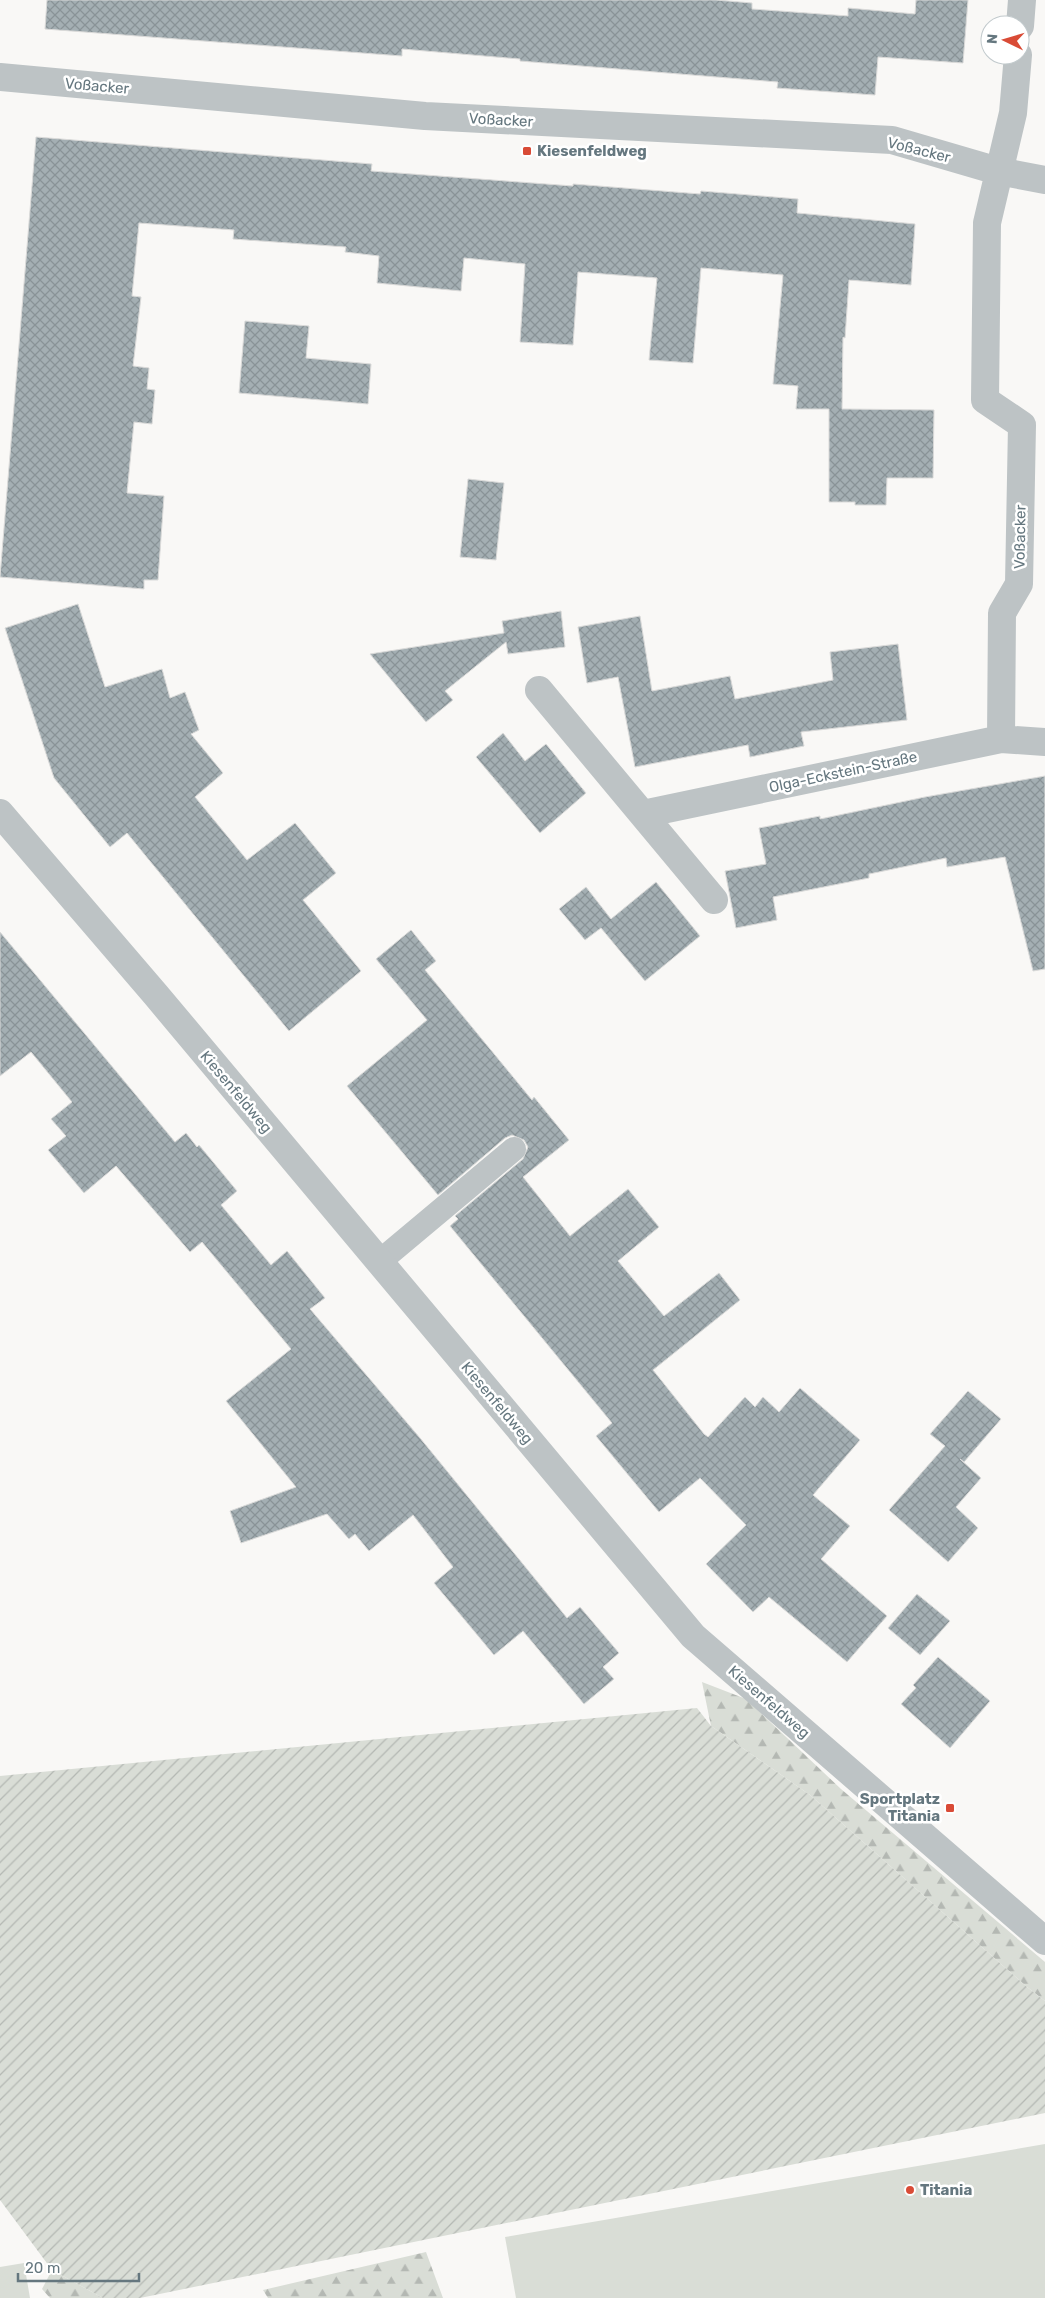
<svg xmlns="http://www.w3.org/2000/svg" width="1045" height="2298" font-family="Rubik,sans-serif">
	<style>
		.forest { fill: url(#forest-firs) }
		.garden { fill: url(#garden-furrows) }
		.pitch { fill: #d9ddd6 }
		.building { fill: url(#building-cross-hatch); stroke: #dadad9 }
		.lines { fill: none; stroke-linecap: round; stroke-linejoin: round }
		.lane { stroke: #bdc3c5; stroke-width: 24 }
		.street { stroke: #bdc3c5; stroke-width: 28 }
		.poi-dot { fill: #d94b36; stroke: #fff; stroke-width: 2 }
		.labels { text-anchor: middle; stroke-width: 5; stroke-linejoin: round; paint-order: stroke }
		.street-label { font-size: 15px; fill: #65777f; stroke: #fff }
		.poi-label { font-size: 15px; font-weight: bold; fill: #65777f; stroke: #fff; text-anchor: start }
	</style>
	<defs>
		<pattern id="forest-firs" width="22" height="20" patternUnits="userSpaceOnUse" patternTransform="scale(1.25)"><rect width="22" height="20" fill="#d9ddd6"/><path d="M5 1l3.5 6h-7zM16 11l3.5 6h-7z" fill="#b4b8b3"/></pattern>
		<pattern id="garden-furrows" width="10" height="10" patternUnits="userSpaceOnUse" patternTransform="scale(1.25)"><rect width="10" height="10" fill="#d9ddd6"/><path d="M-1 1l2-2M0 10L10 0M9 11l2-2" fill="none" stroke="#b4b8b3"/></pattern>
		<pattern id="building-cross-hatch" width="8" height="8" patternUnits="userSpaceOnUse" patternTransform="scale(1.25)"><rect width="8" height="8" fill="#a4afb3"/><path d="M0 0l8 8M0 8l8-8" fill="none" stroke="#899397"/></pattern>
	</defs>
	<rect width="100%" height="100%" fill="#f9f8f6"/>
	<path class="forest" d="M 702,1682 L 746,1699 L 841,1789 L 1045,1962 L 1045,2001 L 1027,1987 L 810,1795 L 711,1726 Z
		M 426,2252 L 443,2298 L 268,2298 L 263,2290 Z
		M 52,2270 L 103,2298 L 50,2298 L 42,2289 Z"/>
	<path class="garden" d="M 697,1708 L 711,1726 L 810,1795 L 1027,1987 L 1045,2001 L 1045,2113 L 140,2298 L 103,2298 L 52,2270 L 0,2200 L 0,1776 Z"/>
	<path class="pitch" d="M 1045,2144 L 1045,2298 L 516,2298 L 505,2237 Z
		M 24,2263 L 30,2298 L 0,2298 L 0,2267 Z"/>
	<path class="building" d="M 47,0 L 716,0 L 752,3 L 752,9 L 848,16 L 848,8 L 915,14 L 916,0 L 968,0 L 963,63 L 878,57 L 875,95 L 777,88 L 778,82 L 520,61 L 520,59 L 402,49 L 402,56 L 45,29 Z
		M 36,137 L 372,164 L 371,171 L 573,186 L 573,184 L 700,194 L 701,191 L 798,199 L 797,213 L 915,224 L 911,285 L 849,280 L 845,338 L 843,337 L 842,409 L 934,410 L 933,478 L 887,478 L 886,505 L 855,505 L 855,502 L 829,502 L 829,409 L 796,409 L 798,386 L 773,384 L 783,275 L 701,268 L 693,363 L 649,360 L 657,278 L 578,272 L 573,345 L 520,342 L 525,264 L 464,258 L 461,291 L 377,283 L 379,256 L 345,252 L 346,247 L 233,239 L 234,230 L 139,223 L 132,296 L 141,297 L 133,366 L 149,368 L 147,389 L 155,390 L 152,424 L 134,422 L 127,493 L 164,496 L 158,580 L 144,580 L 144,589 L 0,577 Z
		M 245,321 L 309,326 L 306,358 L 371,364 L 368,404 L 239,393 Z
		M 468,479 L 504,483 L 496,560 L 460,557 Z
		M 78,604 L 105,687 L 162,669 L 170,698 L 185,692 L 199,730 L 191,734 L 223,773 L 195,797 L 247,860 L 295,823 L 336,873 L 303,900 L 361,971 L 289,1031 L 127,833 L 110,847 L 54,778 L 5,628 Z
		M 561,611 L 565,647 L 508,654 L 506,642 L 445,691 L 453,700 L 426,722 L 370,654 L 504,633 L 502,621 Z
		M 640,616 L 652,691 L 730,676 L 735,699 L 833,680 L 830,652 L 898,644 L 907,720 L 801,732 L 804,746 L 750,757 L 748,745 L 635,767 L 618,677 L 587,683 L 578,627 Z
		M 503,733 L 525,761 L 546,744 L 586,793 L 540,833 L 476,757 Z
		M 1045,776 L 1045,969 L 1033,971 L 1005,857 L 947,867 L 946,858 L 869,874 L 869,878 L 773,897 L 777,920 L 736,928 L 725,871 L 766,864 L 759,828 L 820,816 L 820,819 L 925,797 Z
		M 656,882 L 700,936 L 645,981 L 601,928 L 585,940 L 559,909 L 586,887 L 611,919 Z
		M 411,930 L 436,961 L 425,970 L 532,1100 L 534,1097 L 569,1140 L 523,1177 L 570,1236 L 628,1189 L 659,1227 L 618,1261 L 664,1316 L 719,1273 L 740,1300 L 653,1370 L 704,1434 L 708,1437 L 745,1397 L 755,1407 L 763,1397 L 779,1412 L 800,1388 L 860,1440 L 813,1495 L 850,1526 L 821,1559 L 887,1616 L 847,1662 L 769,1597 L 753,1612 L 706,1564 L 746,1525 L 700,1478 L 659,1512 L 596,1436 L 612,1423 L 450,1226 L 458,1219 L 455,1216 L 523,1159 L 528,1147 L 524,1140 L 512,1135 L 505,1138 L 438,1195 L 347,1086 L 427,1020 L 376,959 Z
		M 0,932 L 175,1142 L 186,1133 L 197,1147 L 199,1145 L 237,1191 L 221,1205 L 271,1265 L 287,1251 L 325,1298 L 310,1309 L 420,1438 L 567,1618 L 580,1607 L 619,1653 L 603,1667 L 614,1679 L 584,1704 L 523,1631 L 494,1655 L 434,1583 L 453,1567 L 413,1515 L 369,1551 L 355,1534 L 349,1539 L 327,1514 L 241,1543 L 230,1511 L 296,1487 L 226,1401 L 291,1349 L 202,1242 L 190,1252 L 116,1166 L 84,1193 L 48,1150 L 66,1136 L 51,1119 L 72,1102 L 31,1052 L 0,1076 Z
		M 968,1391 L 1001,1419 L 964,1462 L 960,1459 L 981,1478 L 956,1507 L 978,1528 L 948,1562 L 889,1510 L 945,1446 L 930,1434 Z
		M 917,1594 L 950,1621 L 920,1655 L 888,1628 Z
		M 938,1657 L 990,1701 L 950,1748 L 901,1704 L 916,1688 L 913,1685 Z"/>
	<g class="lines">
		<path class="lane" d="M 379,1262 L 514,1149"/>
		<path class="street" d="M 1020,26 L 1022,0
			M 0,77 L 425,116 L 892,140 L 998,171 L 1045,180
			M 539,690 L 714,900
			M 1001,739 L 1002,613 L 1019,584 L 1022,425 L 985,400 L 987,223 L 1013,113 L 1018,55
			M 0,813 L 156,995 L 693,1636 L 1045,1941
			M 643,814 L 1001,739 L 1045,742"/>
	</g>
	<g class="poi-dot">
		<rect x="522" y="146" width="10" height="10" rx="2.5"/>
		<rect x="945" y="1803" width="10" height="10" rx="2.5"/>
		<circle cx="910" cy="2190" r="5"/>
	</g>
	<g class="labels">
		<g class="street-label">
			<text transform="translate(97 86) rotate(5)" y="5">Voßacker</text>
			<text transform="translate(501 120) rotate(3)" y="5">Voßacker</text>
			<text transform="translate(919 150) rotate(14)" y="5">Voßacker</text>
			<text transform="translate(1020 537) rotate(-89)" y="5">Voßacker</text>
			<text transform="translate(843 772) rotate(-12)" y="5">Olga-Eckstein-Straße</text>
			<text transform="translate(236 1092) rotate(50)" y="5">Kiesenfeldweg</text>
			<text transform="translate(497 1403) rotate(50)" y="5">Kiesenfeldweg</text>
			<text transform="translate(769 1702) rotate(41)" y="5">Kiesenfeldweg</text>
		</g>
		<g class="poi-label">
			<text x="537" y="156">Kiesenfeldweg</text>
			<text x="940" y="1804" text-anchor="end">Sportplatz<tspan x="940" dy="17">Titania</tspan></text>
			<text x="920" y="2195">Titania</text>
		</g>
	</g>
	<g transform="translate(1005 40) rotate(275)"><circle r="24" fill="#ffffff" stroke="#c1c9cc"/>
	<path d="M0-4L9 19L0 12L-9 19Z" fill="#d94b36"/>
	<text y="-8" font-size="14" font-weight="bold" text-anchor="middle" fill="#65777f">N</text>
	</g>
	<path d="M18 2273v8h121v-8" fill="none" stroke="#65777f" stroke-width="2.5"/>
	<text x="25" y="2273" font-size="15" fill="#65777f" stroke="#ffffff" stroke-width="4" paint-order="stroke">20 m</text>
</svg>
